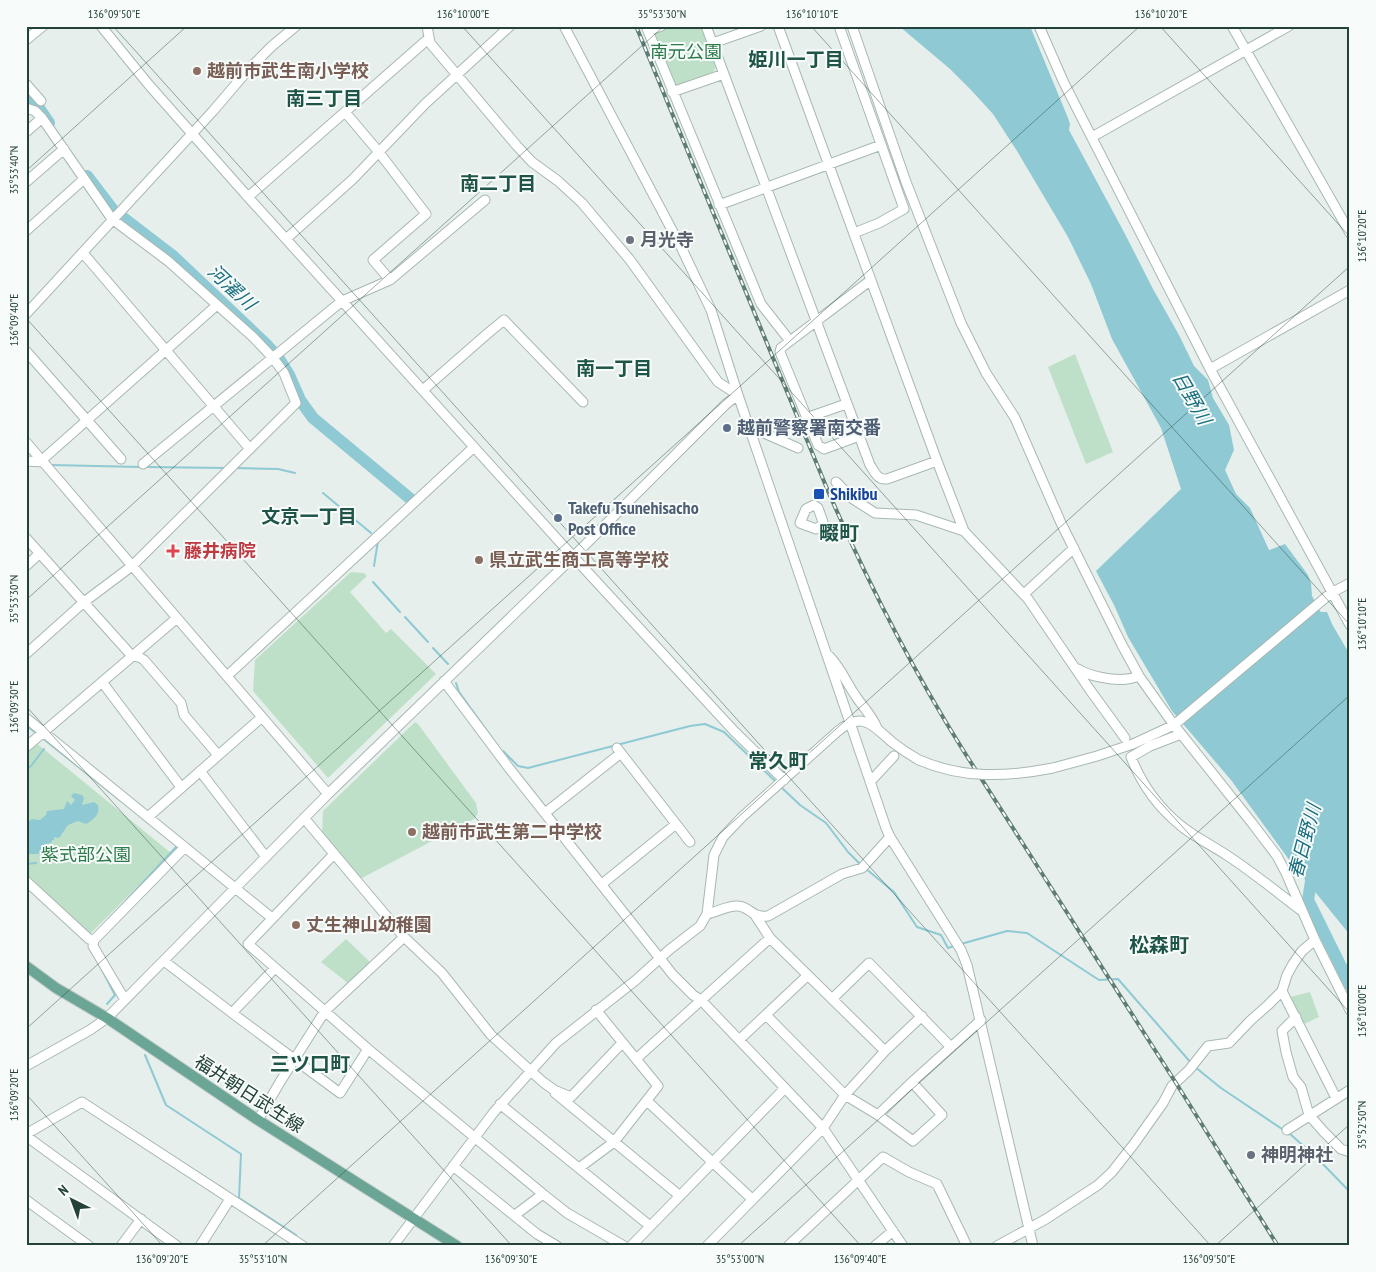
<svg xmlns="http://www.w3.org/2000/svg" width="1376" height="1272" font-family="'PT Sans Narrow','Noto Sans JP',sans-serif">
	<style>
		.green { fill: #bfe0c8 }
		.water { fill: #8ec9d4 }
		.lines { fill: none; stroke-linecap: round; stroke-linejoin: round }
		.stream { stroke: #8ec9d4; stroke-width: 2 }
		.river { stroke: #8ec9d4; stroke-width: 12 }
		.minor-casing { stroke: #a8b8b2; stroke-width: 11 }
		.major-casing { stroke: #c2cac8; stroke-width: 12 }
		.minor { stroke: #fff; stroke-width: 9 }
		.major { stroke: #6aa596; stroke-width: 10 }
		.rail-casing { stroke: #5f7d75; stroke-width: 4 }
		.rail { stroke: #f7fbf9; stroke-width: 2; stroke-dasharray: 5.5; stroke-linecap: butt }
		.minor-bridge-casing { stroke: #a8b8b2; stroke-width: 11; stroke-linecap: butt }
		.minor-bridge { stroke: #fff; stroke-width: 9 }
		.ticks { fill: none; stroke: #24423a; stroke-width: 1; stroke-opacity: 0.45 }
		.education-dot { fill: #8d6e63; stroke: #f7fbf9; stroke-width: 2 }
		.worship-dot { fill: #6b7280; stroke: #f7fbf9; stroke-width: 2 }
		.service-dot { fill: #5c6f8a; stroke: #f7fbf9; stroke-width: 2 }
		.transit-dot { fill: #1a4fb4; stroke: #f7fbf9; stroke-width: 2 }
		.health-dot { fill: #e0444e; stroke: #f7fbf9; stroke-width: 2 }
		.labels { text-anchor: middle; stroke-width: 4; stroke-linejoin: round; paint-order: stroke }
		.park-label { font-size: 18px; fill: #2d7a4b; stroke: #f7fbf9 }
		.education-label { font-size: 18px; font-weight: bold; fill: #785e54; stroke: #f7fbf9; text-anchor: start }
		.worship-label { font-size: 18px; font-weight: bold; fill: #5b616d; stroke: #f7fbf9; text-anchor: start }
		.service-label { font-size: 18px; font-weight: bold; fill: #4e5e75; stroke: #f7fbf9; text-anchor: start }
		.transit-label { font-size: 18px; font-weight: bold; fill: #164399; stroke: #f7fbf9; text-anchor: start }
		.health-label { font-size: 18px; font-weight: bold; fill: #be3a42; stroke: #f7fbf9; text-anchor: start }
		.street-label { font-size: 18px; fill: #24423a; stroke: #f7fbf9 }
		.neighbourhood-label { font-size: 19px; font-weight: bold; fill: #1f5548; stroke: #f7fbf9 }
		.water-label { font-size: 19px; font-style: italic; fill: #1c6f80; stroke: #f7fbf9 }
		.quarter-label { font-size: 20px; font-weight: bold; fill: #1f5548; stroke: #f7fbf9 }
		.neatline { fill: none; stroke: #24423a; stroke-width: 2 }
		.ticks-label { font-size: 12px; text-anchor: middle; fill: #24423a }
	</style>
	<rect width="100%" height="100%" fill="#e6efeb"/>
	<path class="green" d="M 670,26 L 703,26 L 717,64 L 712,75 L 676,87 L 672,85 L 652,35 L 655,32 Z
		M 1075,354 L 1113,452 L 1086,464 L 1048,367 Z
		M 351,572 L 364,573 L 367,576 L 350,592 L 386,633 L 391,629 L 436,674 L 328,778 L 253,691 L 255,660 Z
		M 415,722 L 418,724 L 476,803 L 478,813 L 474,819 L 360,879 L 322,833 L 323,811 Z
		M 35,742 L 171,853 L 89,935 L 32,879 L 26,876 L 26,751 Z
		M 346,939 L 369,961 L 369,965 L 349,984 L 321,962 Z
		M 1310,992 L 1319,1017 L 1304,1024 L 1290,997 Z"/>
	<path class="water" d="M 899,26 L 1030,26 L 1068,118 L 1070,124 L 1069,130 L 1125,234 L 1153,289 L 1179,335 L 1194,366 L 1208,380 L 1213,398 L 1229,425 L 1234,450 L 1225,470 L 1236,494 L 1250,508 L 1269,550 L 1285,544 L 1308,575 L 1311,583 L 1312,596 L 1320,611 L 1321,612 L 1327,612 L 1332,624 L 1350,655 L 1350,935 L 1290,861 L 1231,780 L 1172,711 L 1128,637 L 1115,607 L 1096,571 L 1181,489 L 1161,428 L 1112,339 L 1091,284 L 1068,237 L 1017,151 L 993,114 L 972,91 L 950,69 Z
		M 74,793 L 82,795 L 84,798 L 82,805 L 94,802 L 98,805 C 100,815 94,819 86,824 L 78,821 L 68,825 L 59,838 L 54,837 L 54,840 L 52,840 L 52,842 L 47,844 L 46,851 L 37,854 L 26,854 L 26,823 L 32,819 L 40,820 L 46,815 L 47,811 L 64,809 L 67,801 L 71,805 L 75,800 L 71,796 Z"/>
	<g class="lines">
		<path class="stream" d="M 51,465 L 141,467
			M 146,467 L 226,468
			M 235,468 L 278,469 L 295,473
			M 323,493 L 371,533
			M 374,566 L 378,541
			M 373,582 L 400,612
			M 405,617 L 428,642
			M 433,648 L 448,664
			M 456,683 L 459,692 L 498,746
			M 26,725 L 37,734
			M 41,737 L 121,801
			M 503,751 L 518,766 L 528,768 L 690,726 L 705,724 L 724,732 L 776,782
			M 26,769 L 31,766 L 44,749
			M 781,787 L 800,805 L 826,823 L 848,852 L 861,865
			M 26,864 L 36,863
			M 865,868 L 894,892 L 917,927 L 941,935 L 948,948 L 954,946
			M 93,936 L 177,846 L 176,845
			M 961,944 L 1007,931 L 1027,933 L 1099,980 L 1118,979 L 1192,1064
			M 99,964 L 115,995 L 107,1004
			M 145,1055 L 166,1105 L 241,1154 L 239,1198 L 296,1235 L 297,1239
			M 1195,1067 L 1221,1088 L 1285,1131
			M 1289,1133 L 1319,1160 L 1350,1192"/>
		<path class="river" d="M 26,101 L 36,104 L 49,123
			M 87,176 L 113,210 L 173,256 L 266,344 L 279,359 L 289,375 L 300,400 L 313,418 L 413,501
			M 1313,869 L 1308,900 L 1350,985"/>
		<g class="minor-casing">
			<path id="minor" d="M 101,26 L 149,85 L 248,197 L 558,540 L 734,731 L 784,780
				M 564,26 L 682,249 L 711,310 L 738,395 L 886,828 L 890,837 L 961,950 L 967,965 L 1033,1246
				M 646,26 L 761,304 L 790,341
				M 706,26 L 870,465 C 875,472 877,480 887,479 L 937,461
				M 778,26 L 937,461 L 964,531 L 1028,599 L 1090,690 L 1125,738
				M 839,26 L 904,209 L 879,223 L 854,233
				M 852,26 L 906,182 L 961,323 L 986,373 L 1015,418 L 1061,523 L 1122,645 L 1139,676 L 1174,725 L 1252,823 L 1277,856 L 1286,873 L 1315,940 L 1350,1010
				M 1039,26 L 1064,83 L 1210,369 L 1350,625
				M 1232,26 L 1350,233
				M 648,31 L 661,26
				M 26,40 L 43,26
				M 713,43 L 761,26
				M 26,84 L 41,101
				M 672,92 L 724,74
				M 26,108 L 35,111 L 42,118 L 112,219 L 168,261 L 253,337 L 273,358 L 284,373 L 296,403 L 132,566 L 84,602 L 26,654
				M 345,112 L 378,151 L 426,214 L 373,260 L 390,280
				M 26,132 L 42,118
				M 1092,137 L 1289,26
				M 26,182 L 64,149
				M 248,197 L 428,39
				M 719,205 L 881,145
				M 26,231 L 84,179
				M 286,239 L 353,179 L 425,104 L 510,26
				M 83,253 L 250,449
				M 26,314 L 213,111 L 248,70 L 272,46 L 296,26
				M 26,351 L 121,459
				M 1210,369 L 1350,290
				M 423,390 L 487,334 L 504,320 L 583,402
				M 806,418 L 846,404
				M 751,432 L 757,430 L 798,448
				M 859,436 L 824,449 L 818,445 L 780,352 L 781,348 L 790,341 L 871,280
				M 26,442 L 328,794
				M 42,460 L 217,305
				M 26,461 L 43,462
				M 143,464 L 342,301 L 390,280 L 485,200
				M 836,482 L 853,499 L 875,513 L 916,515 L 964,531
				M 814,505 L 818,508 L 823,522 L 822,525 L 816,529 L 800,523 L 806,509 Z
				M 26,538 L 132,656 L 139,657 L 144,660 L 181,703 L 184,715 L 218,755
				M 26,566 L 40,553
				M 1024,594 L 1074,548
				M 829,656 C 841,668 847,684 857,698 C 864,708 872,716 877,728
				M 1078,669 C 1088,676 1114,681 1127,679 C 1131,679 1135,677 1139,676
				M 227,676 L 474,447
				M 444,681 L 509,768 L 673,975 L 693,995 L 701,1000 L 823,1128 L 903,1246
				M 102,682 L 181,787
				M 26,718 L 272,918
				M 1181,734 L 1150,746 L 1131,757 C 1141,783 1158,807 1180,825 C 1194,837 1212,845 1228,856 C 1254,873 1278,893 1302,911
				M 26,747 L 177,618
				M 617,748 L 690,842
				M 1053,768 L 1097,756 L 1133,744 L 1174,725 L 1331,593 L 1350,583
				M 200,771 L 266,857
				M 870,782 L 894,756
				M 545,813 L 621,753
				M 148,817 L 262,717
				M 304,818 L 404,937 L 442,973 L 491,1035 L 543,1082 L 554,1090 L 571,1097 L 622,1043
				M 334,854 L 248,944 L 368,1049 L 543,1194 L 567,1213 L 624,1246
				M 26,881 L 89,939 L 94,940
				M 602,884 L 676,824
				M 707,914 C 717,912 728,905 738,906 C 751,907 751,918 768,916 L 842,874 L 862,868 L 890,837
				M 755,915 L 770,938 L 885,1051
				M 164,961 L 232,1013 L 340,1093 L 368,1049
				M 1282,991 L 1336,1098
				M 832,999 L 869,963 L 951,1047
				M 125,1000 L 93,946 L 94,940 L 185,847
				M 232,1013 L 275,968
				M 766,1015 L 845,1095 L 878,1115 L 913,1141 L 942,1115 L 912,1082
				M 1296,1017 L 1282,1031 L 1286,1052 L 1293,1077 L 1301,1087 L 1309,1115 L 1324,1132 L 1341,1149 L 1350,1152
				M 739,1040 L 808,975
				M 636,1059 L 770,938
				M 26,1066 L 90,1030 L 107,1018 L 328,794 L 573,557 L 726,404 L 738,395 L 718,382 L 630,260 L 582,203 L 558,181 L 532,162 L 517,146 L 430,43 L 427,26
				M 555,1093 L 680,1196
				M 647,1101 L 752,1199
				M 500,1104 L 650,1226
				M 878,1115 L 912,1082 L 981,1020
				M 258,1120 L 280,1082 L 325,1011 L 404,937
				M 1287,1130 L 1350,1090
				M 26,1134 L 82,1102 L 303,1246
				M 26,1136 L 177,1246
				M 453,1166 L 537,1234 L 557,1246
				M 579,1168 L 614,1142 L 658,1086 L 596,1010
				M 26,1200 L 89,1246
				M 515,1215 L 543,1194
				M 121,1246 L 141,1219
				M 200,1246 L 230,1199
				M 393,1246 L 494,1112 L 556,1043 L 636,980 L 669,950 L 700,926 L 707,914 L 714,855 L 723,837 L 742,817 L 838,731 C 863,710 873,726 892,742 C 901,749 910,755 919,760
				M 631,1246 L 785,1088
				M 707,1246 L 823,1128 L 845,1095 L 885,1051 L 922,1016
				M 788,1246 L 883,1157 L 909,1172 L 937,1184 L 967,1246
				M 875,1246 L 893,1231
				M 997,1246 L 1046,1219 L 1098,1185 L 1112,1172 L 1134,1144 L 1163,1103 L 1172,1086 L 1189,1070 L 1208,1046 L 1229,1043 L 1251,1020 L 1268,1005 L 1282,991 L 1287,975 L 1293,964 L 1302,951 L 1315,940"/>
		</g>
		<g class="major-casing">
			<path id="major" d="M 26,966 L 56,988 L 107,1018 L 258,1120 L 457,1246"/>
		</g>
		<use href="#minor" class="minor"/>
		<use href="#major" class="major"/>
		<g class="rail-casing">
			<path id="rail" d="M 636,26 L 828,491 C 867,581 911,667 963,750 L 1176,1083 L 1278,1246"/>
		</g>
		<use href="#rail" class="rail"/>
		<g class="minor-bridge-casing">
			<path id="minor-bridge" d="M 919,760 C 963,779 1007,777 1053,768"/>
		</g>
		<use href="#minor-bridge" class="minor-bridge"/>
	</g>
	<path class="ticks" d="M 113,26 L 1211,1246M 462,26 L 1350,1013M 811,26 L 1350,625M 1160,26 L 1350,237M 26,171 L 187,26M 26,318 L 861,1246M 26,600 L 664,26M 26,706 L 512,1246M 26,1029 L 1140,26M 26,1094 L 163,1246M 262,1246 L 1350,266M 738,1246 L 1350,695M 1215,1246 L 1350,1124"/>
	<g class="education-dot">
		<circle cx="197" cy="71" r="5"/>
		<circle cx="479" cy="560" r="5"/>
		<circle cx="412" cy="832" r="5"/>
		<circle cx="296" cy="925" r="5"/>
	</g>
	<g class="worship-dot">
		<circle cx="630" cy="240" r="5"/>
		<circle cx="1251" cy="1155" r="5"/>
	</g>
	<g class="service-dot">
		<circle cx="727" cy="428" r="5"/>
		<circle cx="558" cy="518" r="5"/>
	</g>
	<rect class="transit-dot" x="813" y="488" width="12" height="12" rx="2.5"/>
	<path class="health-dot" d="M170.5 543.5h5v5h5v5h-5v5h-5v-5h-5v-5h5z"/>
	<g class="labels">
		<g class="park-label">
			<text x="686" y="58">南元公園</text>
			<text x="86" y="861">紫式部公園</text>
		</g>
		<g class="education-label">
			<text x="207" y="77">越前市武生南小学校</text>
			<text x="489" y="566">県立武生商工高等学校</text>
			<text x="422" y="838">越前市武生第二中学校</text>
			<text x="306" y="931">丈生神山幼稚園</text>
		</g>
		<g class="worship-label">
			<text x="640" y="246">月光寺</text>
			<text x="1261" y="1161">神明神社</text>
		</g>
		<g class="service-label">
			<text x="737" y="434">越前警察署南交番</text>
			<text x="568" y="514">Takefu Tsunehisacho<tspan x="568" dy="21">Post Office</tspan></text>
		</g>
		<g class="transit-label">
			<text x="830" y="500">Shikibu</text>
		</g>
		<g class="health-label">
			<text x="184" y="557">藤井病院</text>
		</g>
		<g class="street-label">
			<text transform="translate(249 1094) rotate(33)" y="6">福井朝日武生線</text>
		</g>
		<g class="neighbourhood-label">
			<text x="796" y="66">姫川一丁目</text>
			<text x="324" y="105">南三丁目</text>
			<text x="498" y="190">南二丁目</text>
			<text x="614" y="375">南一丁目</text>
			<text x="309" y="523">文京一丁目</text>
		</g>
		<g class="water-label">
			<text transform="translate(232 287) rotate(43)" y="7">河濯川</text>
			<text transform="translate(1192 398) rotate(60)" y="7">日野川</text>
			<text transform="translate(1304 841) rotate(-75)" y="7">春日野川</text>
		</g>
		<g class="quarter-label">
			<text x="839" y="540">畷町</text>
			<text x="778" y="768">常久町</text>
			<text x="1159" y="952">松森町</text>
			<text x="310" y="1071">三ツ口町</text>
		</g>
	</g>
	<rect width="1376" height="1272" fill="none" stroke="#f7fbf9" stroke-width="55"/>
	<g transform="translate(72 1200) rotate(318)" stroke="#f7fbf9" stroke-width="4" paint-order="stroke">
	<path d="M0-4L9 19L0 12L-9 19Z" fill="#24423a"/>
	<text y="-8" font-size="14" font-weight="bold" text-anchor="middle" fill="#24423a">N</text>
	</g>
	<rect x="28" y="28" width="1320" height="1216" class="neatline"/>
	<g class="ticks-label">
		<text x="114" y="18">136°09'50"E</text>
		<text x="463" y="18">136°10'00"E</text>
		<text x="662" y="18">35°53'30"N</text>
		<text x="812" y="18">136°10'10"E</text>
		<text x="1161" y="18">136°10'20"E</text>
		<text transform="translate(14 170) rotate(-90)" y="4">35°53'40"N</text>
		<text transform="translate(1362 236) rotate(-90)" y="4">136°10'20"E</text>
		<text transform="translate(14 320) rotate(-90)" y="4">136°09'40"E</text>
		<text transform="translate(14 599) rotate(-90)" y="4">35°53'30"N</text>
		<text transform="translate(1362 624) rotate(-90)" y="4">136°10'10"E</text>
		<text transform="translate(14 707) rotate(-90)" y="4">136°09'30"E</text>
		<text transform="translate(1362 1011) rotate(-90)" y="4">136°10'00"E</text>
		<text transform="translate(14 1095) rotate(-90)" y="4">136°09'20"E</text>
		<text transform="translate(1362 1125) rotate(-90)" y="4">35°52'50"N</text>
		<text x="162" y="1263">136°09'20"E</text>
		<text x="263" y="1263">35°53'10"N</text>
		<text x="511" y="1263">136°09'30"E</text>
		<text x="740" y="1263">35°53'00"N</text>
		<text x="860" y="1263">136°09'40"E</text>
		<text x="1209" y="1263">136°09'50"E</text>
	</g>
</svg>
